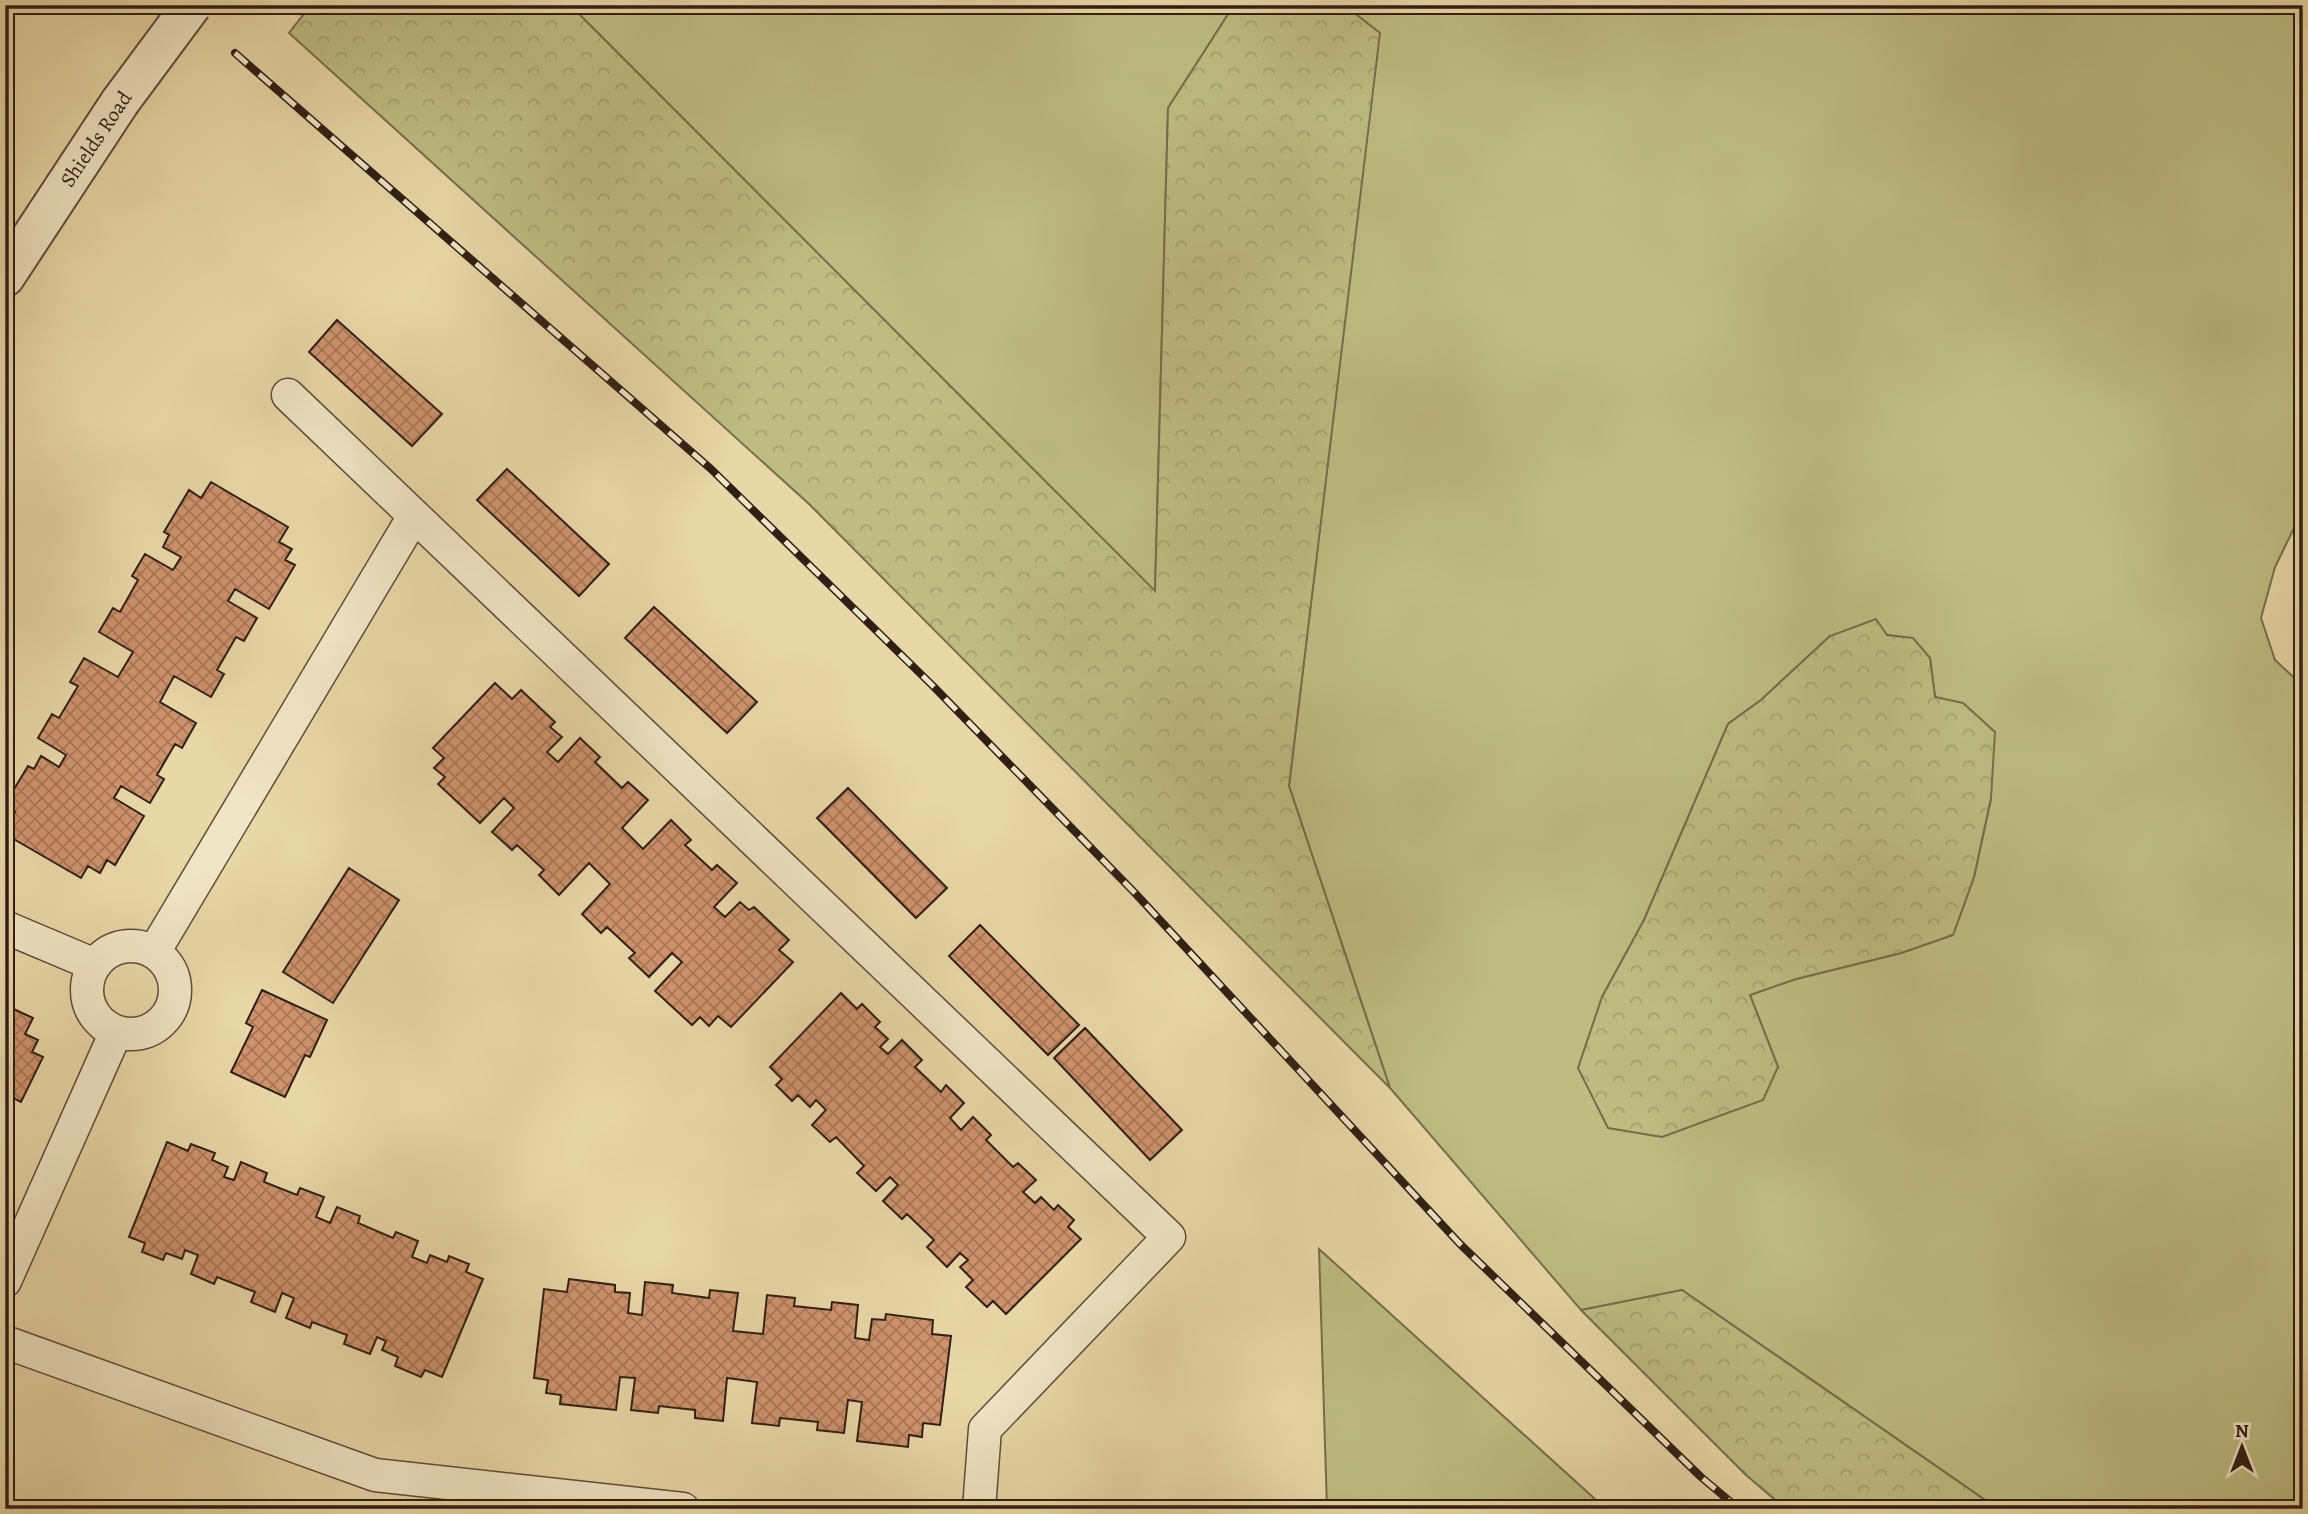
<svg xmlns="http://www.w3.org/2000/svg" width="2308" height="1514" font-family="Alegreya,serif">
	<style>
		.grass { fill: #bdbc82; stroke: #766e4b; stroke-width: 2; fill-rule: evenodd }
		.forest { fill: url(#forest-crowns); stroke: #766e4b; stroke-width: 2 }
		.building { fill: url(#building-cross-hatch); stroke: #301f14; stroke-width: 2 }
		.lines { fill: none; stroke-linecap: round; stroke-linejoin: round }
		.minor-casing { stroke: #5e4d39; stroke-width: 35 }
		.tertiary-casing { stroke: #5e4d39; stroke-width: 42 }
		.minor { stroke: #f0e5c6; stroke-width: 32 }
		.tertiary { stroke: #f0e5c6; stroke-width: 38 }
		.rail-casing { stroke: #301f14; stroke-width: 8 }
		.rail { stroke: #f0e5c6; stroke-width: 5; stroke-dasharray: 16; stroke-linecap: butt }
		.tertiary-bridge-casing { stroke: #5e4d39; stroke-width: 42; stroke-linecap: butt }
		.tertiary-bridge { stroke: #f0e5c6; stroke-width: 38 }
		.labels { text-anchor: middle; stroke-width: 6; stroke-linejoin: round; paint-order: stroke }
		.street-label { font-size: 21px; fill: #301f14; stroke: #f0e5c6 }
	</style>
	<defs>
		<pattern id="forest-crowns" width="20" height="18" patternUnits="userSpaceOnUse" patternTransform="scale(1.75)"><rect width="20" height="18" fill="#bdbc82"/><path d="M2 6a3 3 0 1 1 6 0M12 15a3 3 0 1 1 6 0" fill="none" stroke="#a3a16f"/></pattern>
		<pattern id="building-cross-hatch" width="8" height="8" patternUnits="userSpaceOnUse" patternTransform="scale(1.75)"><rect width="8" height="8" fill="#ce936d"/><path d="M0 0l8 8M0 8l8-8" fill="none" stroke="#a87758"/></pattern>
	</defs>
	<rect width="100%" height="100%" fill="#e8d7a7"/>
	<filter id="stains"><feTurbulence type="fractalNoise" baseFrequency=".00286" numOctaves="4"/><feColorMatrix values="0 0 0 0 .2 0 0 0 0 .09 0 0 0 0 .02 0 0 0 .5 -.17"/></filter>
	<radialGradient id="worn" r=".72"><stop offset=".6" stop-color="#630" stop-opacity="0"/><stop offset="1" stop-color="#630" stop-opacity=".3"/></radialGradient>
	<path class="grass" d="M 570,5 L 1234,5 L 1168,108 L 1155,592 Z
		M 1344,5 L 2303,5 L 2303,504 L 2295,526 L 2275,567 L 2261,618 L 2275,660 L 2303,686 L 2303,1509 L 1998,1509 L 1682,1290 L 1581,1310 L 1390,1088 L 1289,786 L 1379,33 ZM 1887,635 L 1913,639 L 1930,658 L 1935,697 L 1963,704 L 1991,799 L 1974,877 L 1953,935 L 1901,953 L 1796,979 L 1750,995 L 1778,1067 L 1602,997 L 1644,920 L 1728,724 L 1761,700 L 1830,636 Z
		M 1319,1249 L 1606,1509 L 1327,1509 Z"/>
	<path class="forest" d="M 311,5 L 570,5 L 1155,591 L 1168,108 L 1234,5 L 1344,5 L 1380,33 L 1289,786 L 1390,1088 L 809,504 L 289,33 Z
		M 1876,619 L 1887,635 L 1913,638 L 1930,658 L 1935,697 L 1963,703 L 1995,732 L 1991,798 L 1974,877 L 1953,935 L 1901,953 L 1796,979 L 1750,995 L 1778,1067 L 1763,1100 L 1662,1137 L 1608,1128 L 1578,1068 L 1602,997 L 1644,920 L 1728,724 L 1761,700 L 1830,636 Z
		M 1682,1290 L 1998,1509 L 1786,1509 L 1746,1475 L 1581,1310 Z"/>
	<path class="building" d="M 337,320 L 442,414 L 412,446 L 309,352 Z
		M 507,469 L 609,564 L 579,596 L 477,500 Z
		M 211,482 L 288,527 L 279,542 L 292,549 L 285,560 L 295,565 L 269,609 L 235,589 L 228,601 L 257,618 L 244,641 L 236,637 L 217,670 L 224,674 L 211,697 L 174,676 L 160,702 L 196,723 L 182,748 L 175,744 L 157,775 L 164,779 L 150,803 L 121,786 L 114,798 L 144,816 L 115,865 L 107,860 L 100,873 L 88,866 L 81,878 L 5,834 L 5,829 L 15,812 L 5,807 L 5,804 L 28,766 L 34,769 L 41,756 L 59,767 L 66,755 L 38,738 L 52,714 L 59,718 L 78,686 L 70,682 L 84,658 L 118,677 L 133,652 L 99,632 L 113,608 L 120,612 L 138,580 L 132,576 L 145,554 L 173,570 L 181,557 L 163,547 L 169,535 L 164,532 L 189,490 L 201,498 Z
		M 654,607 L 757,702 L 727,733 L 625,638 Z
		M 495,683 L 512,699 L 521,690 L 555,722 L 550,727 L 562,737 L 547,752 L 558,762 L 580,738 L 600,757 L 595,762 L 622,788 L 628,782 L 648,800 L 622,828 L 643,849 L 671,820 L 691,840 L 685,845 L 712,870 L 717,865 L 737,883 L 714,907 L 725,917 L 740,902 L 749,910 L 754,907 L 789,940 L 779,950 L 793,962 L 731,1027 L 718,1016 L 709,1026 L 700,1017 L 692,1025 L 655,991 L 682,962 L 672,953 L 649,977 L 629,958 L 635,953 L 607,927 L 601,933 L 582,914 L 610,884 L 589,863 L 559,895 L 539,875 L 544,870 L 517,845 L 512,850 L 492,832 L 514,808 L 504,798 L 480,823 L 438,784 L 445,777 L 434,768 L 444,758 L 433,748 Z
		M 848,788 L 947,888 L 916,918 L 817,818 Z
		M 349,868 L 399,900 L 333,1003 L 283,972 Z
		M 980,925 L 1079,1025 L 1048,1055 L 949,956 Z
		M 262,990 L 327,1020 L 310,1057 L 305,1055 L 285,1097 L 231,1072 L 253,1027 L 246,1023 Z
		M 841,993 L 857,1009 L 862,1004 L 880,1022 L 875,1027 L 888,1039 L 880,1047 L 888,1054 L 902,1040 L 922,1060 L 915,1067 L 941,1092 L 946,1085 L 964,1103 L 950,1118 L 961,1130 L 973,1117 L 991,1135 L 986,1140 L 1013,1167 L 1018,1163 L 1036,1180 L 1023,1192 L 1035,1203 L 1041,1197 L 1054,1210 L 1058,1205 L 1074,1220 L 1068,1227 L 1081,1239 L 1006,1314 L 993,1301 L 987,1307 L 966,1287 L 973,1280 L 960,1267 L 968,1260 L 960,1253 L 947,1267 L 927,1247 L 934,1240 L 907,1214 L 902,1219 L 883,1201 L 898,1185 L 890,1177 L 876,1191 L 857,1173 L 864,1166 L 836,1137 L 830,1142 L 812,1125 L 826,1110 L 816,1100 L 810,1107 L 798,1095 L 792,1101 L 776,1085 L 782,1079 L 770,1067 Z
		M 5,1005 L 33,1018 L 25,1034 L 38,1040 L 32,1052 L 43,1057 L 21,1102 L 5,1094 Z
		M 1085,1028 L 1182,1130 L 1150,1160 L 1054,1058 Z
		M 167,1142 L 188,1151 L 191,1144 L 215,1153 L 212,1160 L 228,1167 L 224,1177 L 234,1180 L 241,1162 L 267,1173 L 264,1182 L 297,1195 L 300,1188 L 324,1197 L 316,1217 L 330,1223 L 337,1207 L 360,1216 L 358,1223 L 393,1238 L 396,1232 L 418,1241 L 412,1257 L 427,1263 L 430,1255 L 447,1262 L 449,1256 L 469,1264 L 466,1272 L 483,1279 L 442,1377 L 425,1370 L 421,1377 L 395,1366 L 398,1357 L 382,1350 L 386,1341 L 377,1337 L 370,1354 L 344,1344 L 347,1335 L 312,1322 L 310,1328 L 286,1318 L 294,1298 L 282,1293 L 275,1312 L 251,1302 L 255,1292 L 217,1277 L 214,1284 L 191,1274 L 198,1255 L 185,1250 L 182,1259 L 166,1253 L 163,1260 L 142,1252 L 145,1243 L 129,1237 Z
		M 569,1279 L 615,1285 L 615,1292 L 630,1293 L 628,1313 L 642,1315 L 645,1282 L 673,1285 L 672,1293 L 709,1298 L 710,1290 L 738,1293 L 733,1331 L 763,1334 L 767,1295 L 795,1298 L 794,1306 L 831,1310 L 832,1302 L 858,1305 L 855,1338 L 869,1340 L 872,1319 L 885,1320 L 886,1314 L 933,1320 L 932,1334 L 951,1336 L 940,1425 L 923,1423 L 922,1437 L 909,1435 L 908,1447 L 857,1441 L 862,1402 L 848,1400 L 844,1433 L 817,1430 L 818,1422 L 780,1418 L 779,1426 L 752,1423 L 757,1382 L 727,1378 L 723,1421 L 695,1418 L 695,1410 L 659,1406 L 658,1413 L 631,1410 L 635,1378 L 620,1377 L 616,1410 L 560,1404 L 561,1395 L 546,1393 L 548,1380 L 534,1378 L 544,1289 L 567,1292 Z"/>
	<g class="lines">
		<g class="minor-casing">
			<path id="minor" d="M 288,395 L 1169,1237 L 985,1429 L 979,1509
				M 5,927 L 95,965
				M87 990a44 44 0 1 1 88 0a44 44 0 1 1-88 0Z
				M 154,952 L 414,516
				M 5,1281 L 116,1032
				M 5,1342 L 375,1475 L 683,1509"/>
		</g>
		<g class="tertiary-casing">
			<path id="tertiary" d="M 5,277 L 120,102"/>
		</g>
		<use href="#minor" class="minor"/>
		<use href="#tertiary" class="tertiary"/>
		<g class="rail-casing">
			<path id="rail" d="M 235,53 L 711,469 L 933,686 L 1134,892 L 1460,1244 L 1701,1477 L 1739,1509"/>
		</g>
		<use href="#rail" class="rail"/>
		<g class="tertiary-bridge-casing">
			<path id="tertiary-bridge" d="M 120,102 L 192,5"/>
		</g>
		<use href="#tertiary-bridge" class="tertiary-bridge"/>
	</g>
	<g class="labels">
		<g class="street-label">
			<text transform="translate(96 139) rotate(-56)" y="7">Shields Road</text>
		</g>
	</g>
	<rect width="2308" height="1514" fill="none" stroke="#e8d7a7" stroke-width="28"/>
	<rect x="7" y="7" width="2294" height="1500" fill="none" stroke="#301f14" stroke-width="3.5"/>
	<rect x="14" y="14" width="2280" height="1486" fill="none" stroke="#301f14" stroke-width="2"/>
	<g transform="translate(2242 1447)" stroke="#f0e5c6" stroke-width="5" paint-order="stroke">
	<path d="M0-5L12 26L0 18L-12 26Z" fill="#301f14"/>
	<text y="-10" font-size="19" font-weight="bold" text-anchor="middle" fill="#301f14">N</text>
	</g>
	<rect width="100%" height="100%" filter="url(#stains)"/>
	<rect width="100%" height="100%" fill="url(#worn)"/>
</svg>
